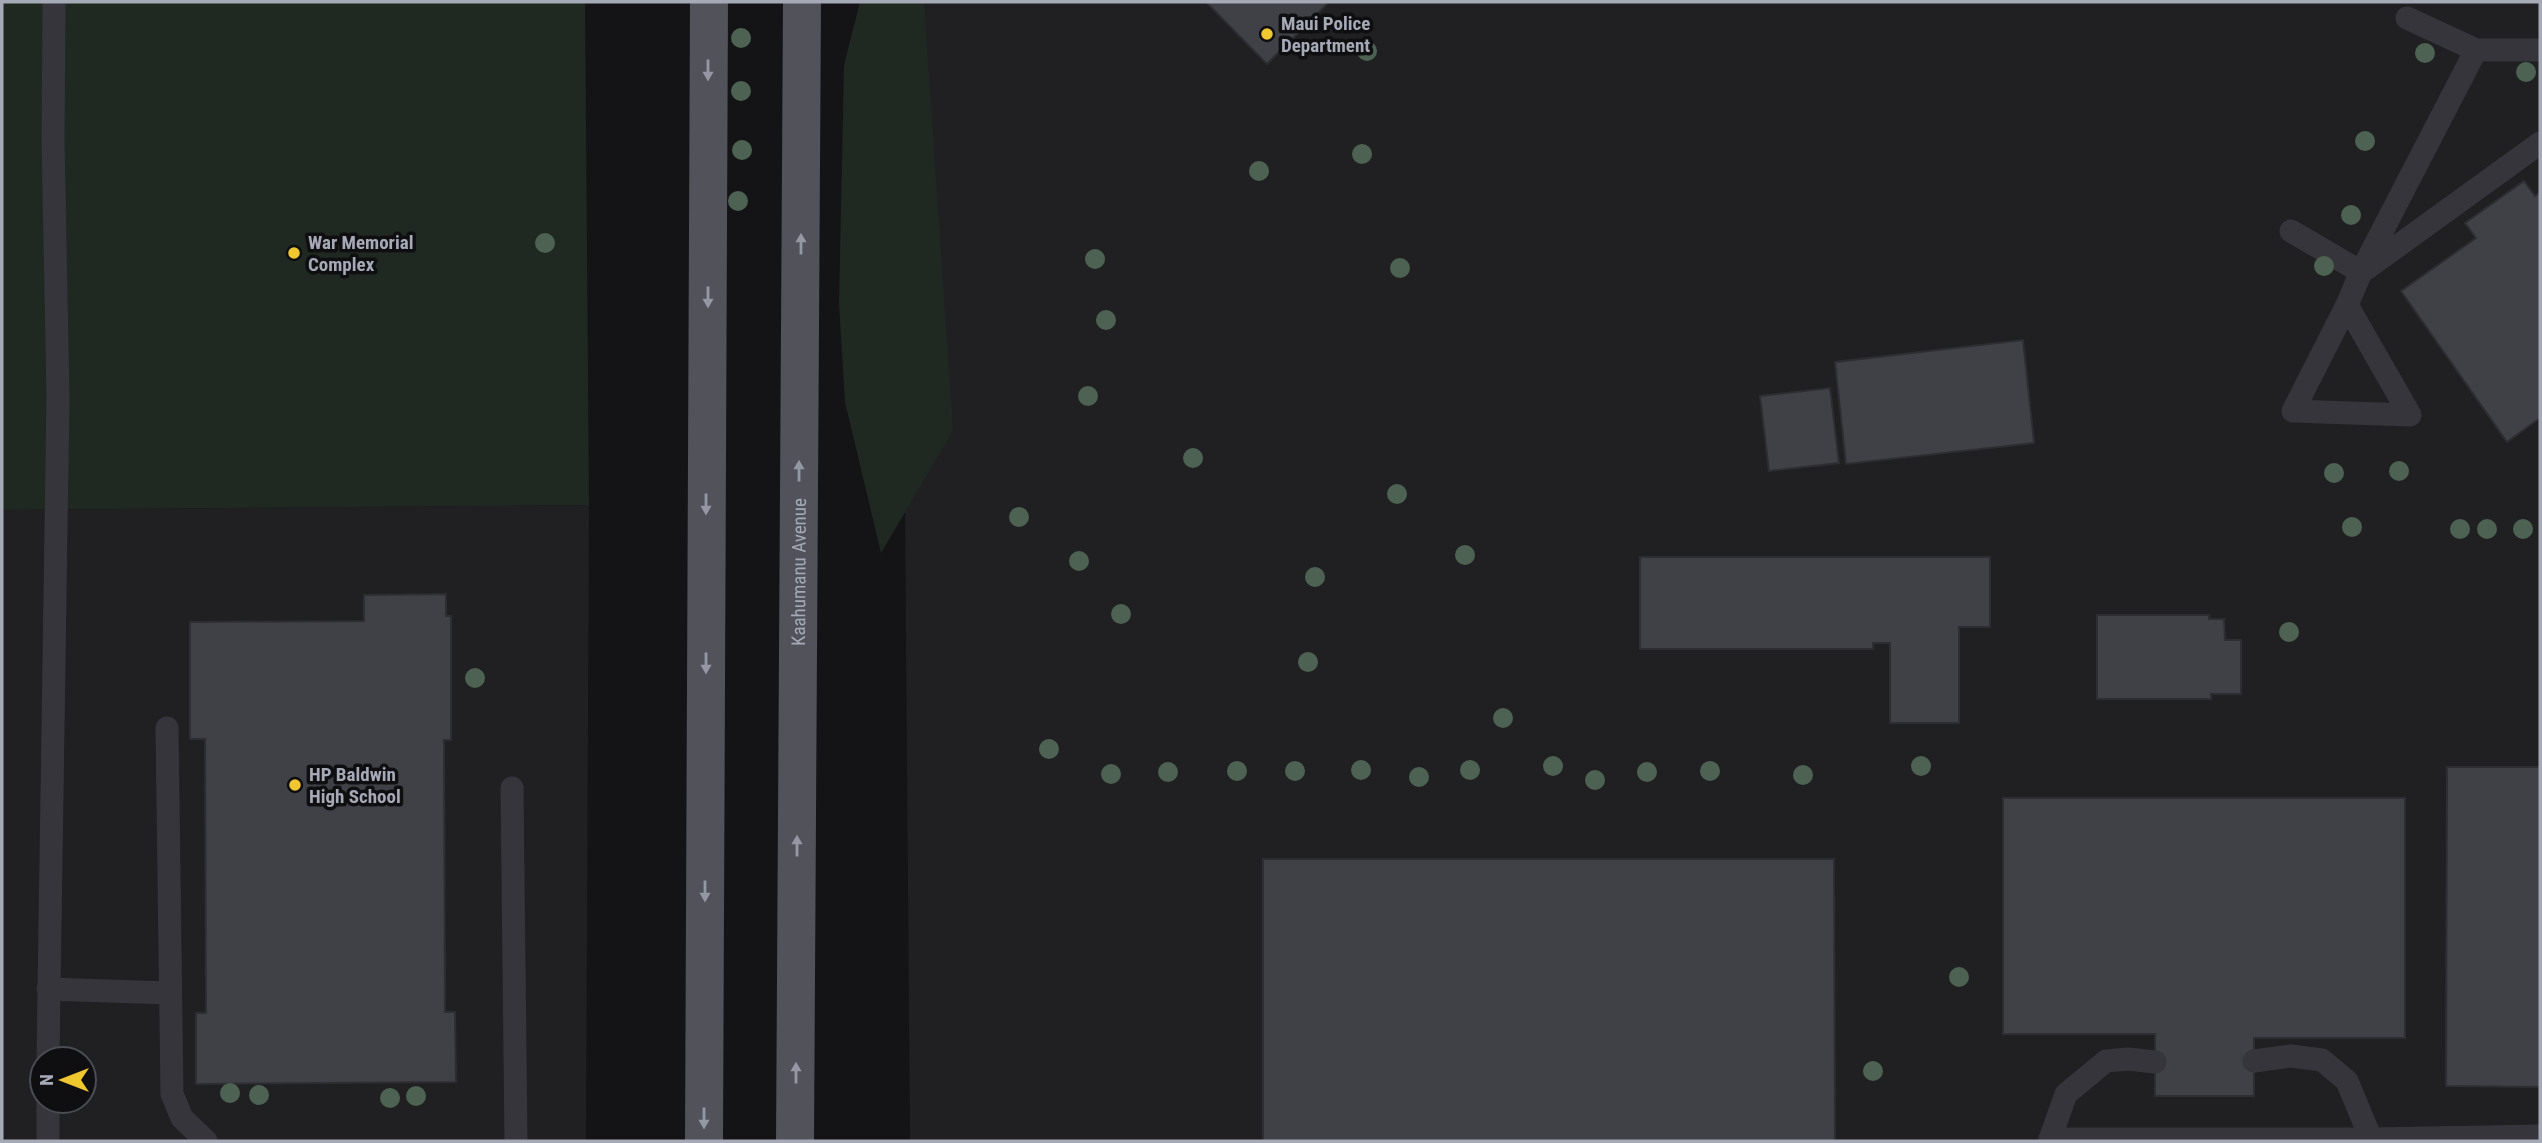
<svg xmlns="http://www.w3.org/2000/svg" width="2542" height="1143" font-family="'Roboto Condensed',sans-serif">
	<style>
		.built { fill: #202023; fill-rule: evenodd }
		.green { fill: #202822 }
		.building { fill: #404146; stroke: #2e2e32; stroke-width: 2 }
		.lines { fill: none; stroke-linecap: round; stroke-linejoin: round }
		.service { stroke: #35353b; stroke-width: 23 }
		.primary { stroke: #51525a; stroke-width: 38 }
		.tree { fill: #4d6252 }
		.oneway { fill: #9598a4 }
		.poi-dot { fill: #f1c730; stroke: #0f0f11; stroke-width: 2.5 }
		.labels { text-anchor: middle; stroke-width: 7; stroke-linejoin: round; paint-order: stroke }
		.poi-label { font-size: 19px; font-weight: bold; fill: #a6a9b6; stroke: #0f0f11; text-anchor: start }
		.street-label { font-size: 19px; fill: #a6a9b6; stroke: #0f0f11 }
	</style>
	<rect width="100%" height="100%" fill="#141416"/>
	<path class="built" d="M 901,2 L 2540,2 L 2540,1141 L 910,1141 Z
		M 589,505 L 586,1141 L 2,1141 L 2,510 ZM 42,1059 L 84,1059 L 84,1101 L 42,1101 Z"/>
	<path class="green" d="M 2,2 L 585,2 L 589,505 L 2,510 Z
		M 860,2 L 924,2 L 953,431 L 881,553 L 845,402 L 839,304 L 844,65 Z"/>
	<path class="building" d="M 1206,2 L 1326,2 L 1327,4 L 1267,64 Z
		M 2524,181 L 2535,196 L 2540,192 L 2540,418 L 2507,442 L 2401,291 L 2476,238 L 2465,223 Z
		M 2023,340 L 2034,443 L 1846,464 L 1835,362 Z
		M 1830,388 L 1839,463 L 1769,471 L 1760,396 Z
		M 1640,557 L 1990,557 L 1990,627 L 1959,627 L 1959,723 L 1890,723 L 1890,643 L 1873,643 L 1873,649 L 1640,649 Z
		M 446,594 L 446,616 L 451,616 L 451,740 L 444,740 L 445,1012 L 455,1012 L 456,1082 L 196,1084 L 196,1013 L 206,1013 L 205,739 L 190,739 L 190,622 L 364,621 L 364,595 Z
		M 2097,615 L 2209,615 L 2209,619 L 2224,619 L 2225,640 L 2241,640 L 2241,694 L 2211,694 L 2211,699 L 2097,699 Z
		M 2447,767 L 2540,767 L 2540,1087 L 2446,1086 Z
		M 2003,798 L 2405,798 L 2405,1038 L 2254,1038 L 2254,1096 L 2155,1096 L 2155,1034 L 2003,1034 Z
		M 1263,859 L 1834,859 L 1835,1141 L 1263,1141 Z"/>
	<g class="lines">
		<path class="service" d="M 2407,18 L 2476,50
			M 2291,231 L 2361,272 L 2347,305 L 2293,411 L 2410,415 L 2347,305
			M 2366,269 L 2540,143
			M 2361,272 L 2476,50 L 2540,50
			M 167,728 L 172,1094 L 182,1118 L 206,1141
			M 512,788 L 516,1141
			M 48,989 L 169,993
			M 48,1059 L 58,396 L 53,140 L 54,2
			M 2254,1061 L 2291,1056 L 2322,1060 L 2347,1081 L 2371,1139
			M 2050,1139 L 2066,1094 L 2106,1061 L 2128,1059 L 2155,1062
			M 48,1141 L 48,1101
			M 2050,1141 L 2050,1139 L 2371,1139 L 2540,1136"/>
		<g class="primary">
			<path d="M 704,1141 L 709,2"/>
			<path id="s1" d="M 795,1141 L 802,2"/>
		</g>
	</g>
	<g class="tree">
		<circle cx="741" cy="38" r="10"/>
		<circle cx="1367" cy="51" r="10"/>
		<circle cx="2425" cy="53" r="10"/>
		<circle cx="2526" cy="72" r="10"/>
		<circle cx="741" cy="91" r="10"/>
		<circle cx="2365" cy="141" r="10"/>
		<circle cx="742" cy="150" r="10"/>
		<circle cx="1362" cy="154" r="10"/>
		<circle cx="1259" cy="171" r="10"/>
		<circle cx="738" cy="201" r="10"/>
		<circle cx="2351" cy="215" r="10"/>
		<circle cx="545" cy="243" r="10"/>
		<circle cx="1095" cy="259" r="10"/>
		<circle cx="2324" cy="266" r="10"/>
		<circle cx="1400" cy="268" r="10"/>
		<circle cx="1106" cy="320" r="10"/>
		<circle cx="1088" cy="396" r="10"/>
		<circle cx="1193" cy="458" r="10"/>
		<circle cx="2399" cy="471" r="10"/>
		<circle cx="2334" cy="473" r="10"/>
		<circle cx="1397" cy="494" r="10"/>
		<circle cx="1019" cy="517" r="10"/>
		<circle cx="2352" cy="527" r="10"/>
		<circle cx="2460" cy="529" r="10"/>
		<circle cx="2487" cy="529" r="10"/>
		<circle cx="2523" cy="529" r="10"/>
		<circle cx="1465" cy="555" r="10"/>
		<circle cx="1079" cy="561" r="10"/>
		<circle cx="1315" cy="577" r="10"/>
		<circle cx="1121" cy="614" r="10"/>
		<circle cx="2289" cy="632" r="10"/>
		<circle cx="1308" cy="662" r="10"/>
		<circle cx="475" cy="678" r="10"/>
		<circle cx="1503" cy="718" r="10"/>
		<circle cx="1049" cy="749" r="10"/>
		<circle cx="1553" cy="766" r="10"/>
		<circle cx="1921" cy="766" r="10"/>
		<circle cx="1361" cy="770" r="10"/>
		<circle cx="1470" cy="770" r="10"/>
		<circle cx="1237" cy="771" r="10"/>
		<circle cx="1295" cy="771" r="10"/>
		<circle cx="1710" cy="771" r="10"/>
		<circle cx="1168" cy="772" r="10"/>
		<circle cx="1647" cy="772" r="10"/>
		<circle cx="1111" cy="774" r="10"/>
		<circle cx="1803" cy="775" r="10"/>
		<circle cx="1419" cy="777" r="10"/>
		<circle cx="1595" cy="780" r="10"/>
		<circle cx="1959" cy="977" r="10"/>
		<circle cx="1873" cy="1071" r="10"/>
		<circle cx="230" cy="1093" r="10"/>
		<circle cx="259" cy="1095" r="10"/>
		<circle cx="416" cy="1096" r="10"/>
		<circle cx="390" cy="1098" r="10"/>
	</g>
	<defs><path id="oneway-solid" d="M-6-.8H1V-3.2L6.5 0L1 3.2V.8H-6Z" transform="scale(1.75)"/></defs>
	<g class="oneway">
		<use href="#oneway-solid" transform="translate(708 70) rotate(90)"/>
		<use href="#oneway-solid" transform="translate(801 244) rotate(-90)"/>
		<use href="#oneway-solid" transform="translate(708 297) rotate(90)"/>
		<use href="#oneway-solid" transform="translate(799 471) rotate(-90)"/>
		<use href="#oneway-solid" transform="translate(706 504) rotate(90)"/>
		<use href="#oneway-solid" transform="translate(706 663) rotate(90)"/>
		<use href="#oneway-solid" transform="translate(797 846) rotate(-90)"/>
		<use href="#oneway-solid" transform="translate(705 891) rotate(90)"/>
		<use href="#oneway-solid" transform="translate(796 1073) rotate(-90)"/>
		<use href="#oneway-solid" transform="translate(704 1118) rotate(90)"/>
	</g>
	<g class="poi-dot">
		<circle cx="1267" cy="34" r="7"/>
		<circle cx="294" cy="253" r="7"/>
		<circle cx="295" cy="785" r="7"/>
	</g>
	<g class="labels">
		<g class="poi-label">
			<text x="1281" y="30">Maui Police<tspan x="1281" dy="22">Department</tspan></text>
			<text x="308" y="249">War Memorial<tspan x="308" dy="22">Complex</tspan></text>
			<text x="309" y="781">HP Baldwin<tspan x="309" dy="22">High School</tspan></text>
		</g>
		<g class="street-label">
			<text dy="7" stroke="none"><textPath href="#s1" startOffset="569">Kaahumanu Avenue</textPath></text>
		</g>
	</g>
	<rect width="2542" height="1143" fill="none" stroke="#a6a9b6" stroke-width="7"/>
	<g transform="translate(63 1080) rotate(270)"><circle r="33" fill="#0f0f11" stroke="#4b4d53" stroke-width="2"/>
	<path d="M0-5L12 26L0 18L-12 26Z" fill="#f1c730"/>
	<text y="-10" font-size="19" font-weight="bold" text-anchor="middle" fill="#a6a9b6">N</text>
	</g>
</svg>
